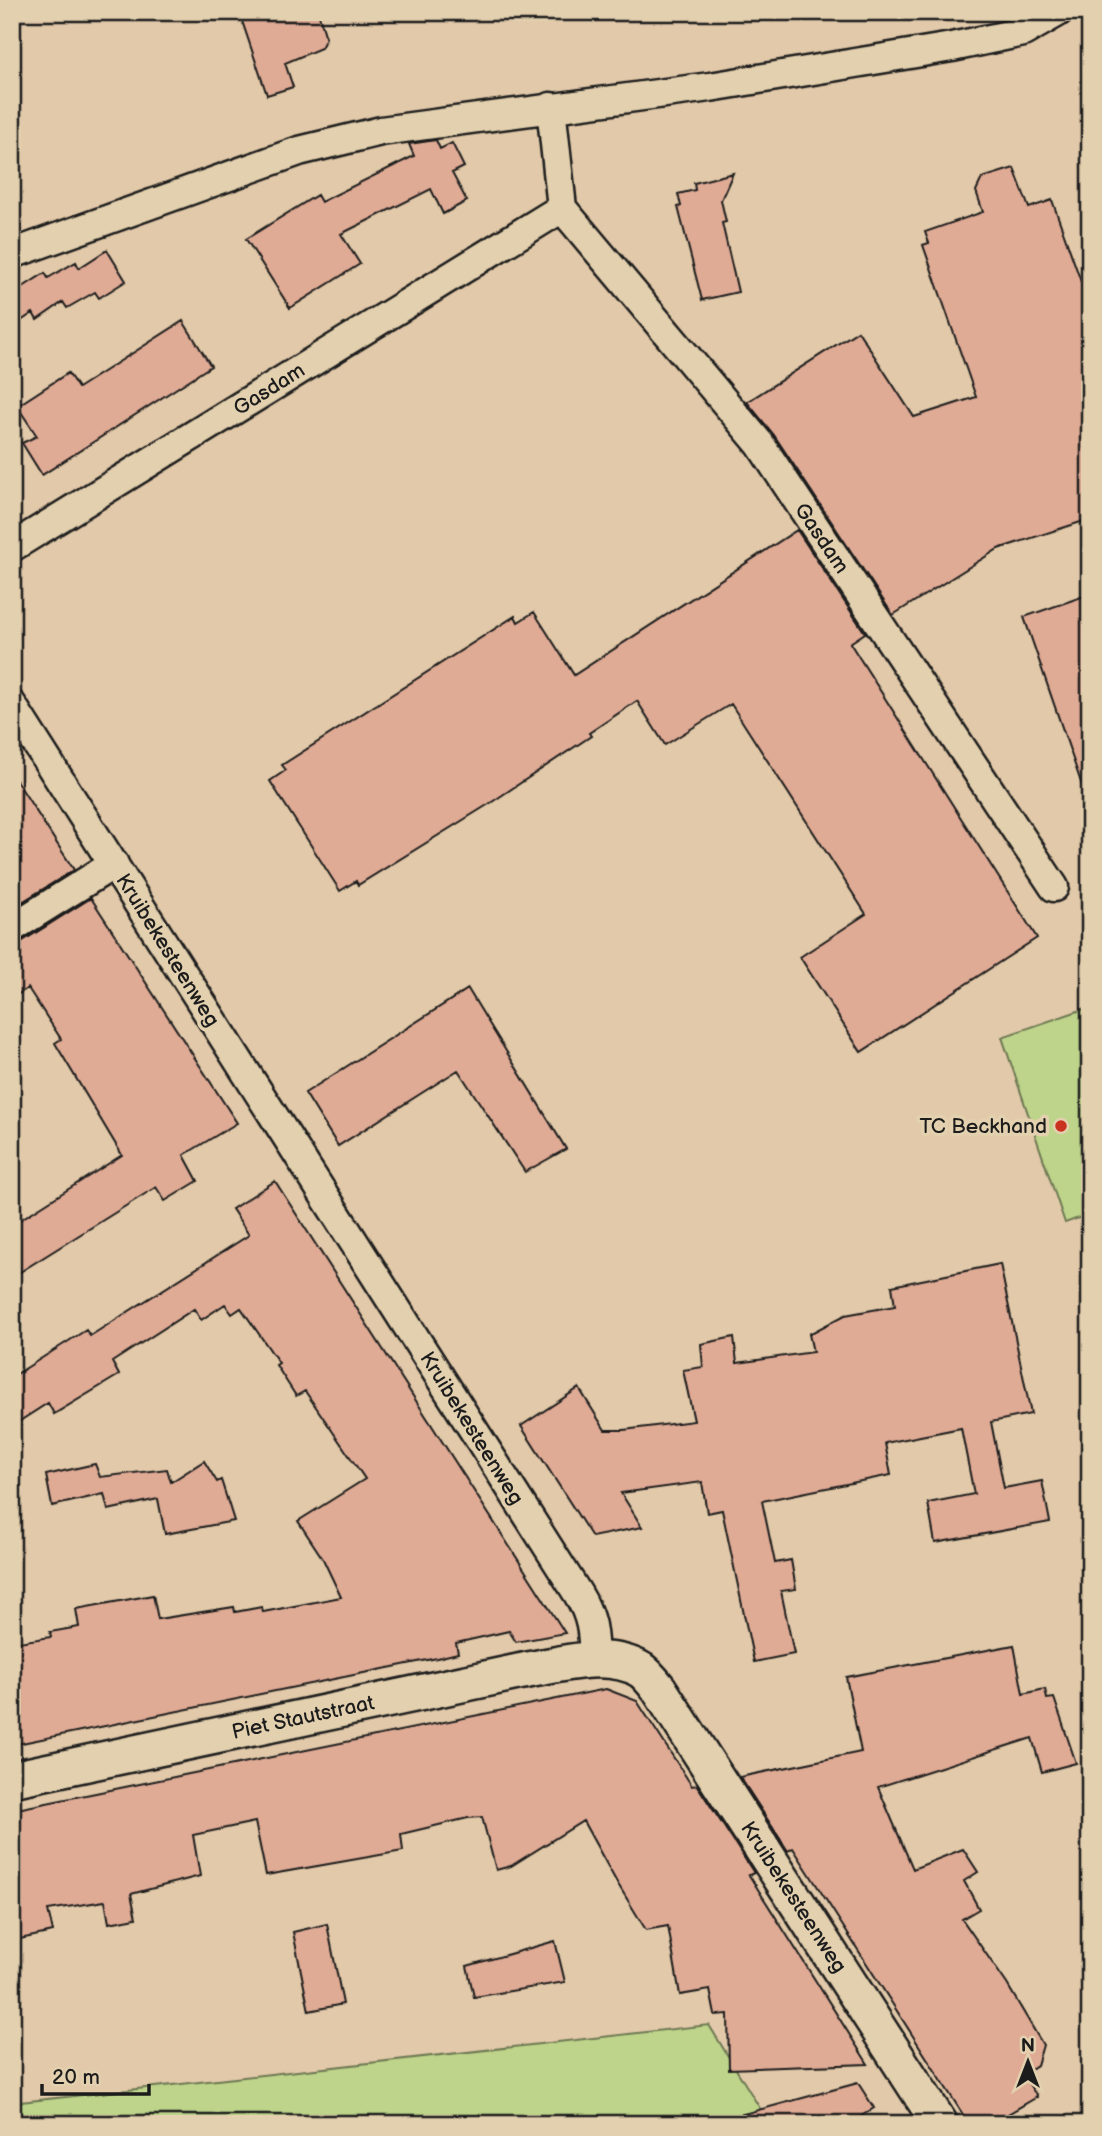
<svg xmlns="http://www.w3.org/2000/svg" width="1102" height="2136" font-family="'Balsamiq Sans',sans-serif">
	<style>
		.green { fill: #bed48a; stroke: #6d7853; stroke-width: 2 }
		.building { fill: #e0ab95; stroke: #1c1c1c; stroke-width: 2 }
		.lines { fill: none; stroke-linecap: round; stroke-linejoin: round }
		.minor-casing { stroke: #1c1c1c; stroke-width: 33 }
		.tertiary-casing { stroke: #1c1c1c; stroke-width: 40 }
		.minor { stroke: #e3d0ae; stroke-width: 28 }
		.tertiary { stroke: #e3d0ae; stroke-width: 35 }
		.poi-dot { fill: #c8321e; stroke: #e3d0ae; stroke-width: 2.5 }
		.labels { text-anchor: middle; stroke-width: 7; stroke-linejoin: round; paint-order: stroke }
		.street-label { font-size: 21px; fill: #1c1c1c; stroke: #e3d0ae }
		.poi-label { font-size: 21px; fill: #1c1c1c; stroke: #e3d0ae; text-anchor: end }
	</style>
	<rect width="100%" height="100%" fill="#e2c9a9"/>
	<filter id="ink" filterUnits="userSpaceOnUse"><feTurbulence type="fractalNoise" baseFrequency=".0143" numOctaves="2"/><feDisplacementMap in="SourceGraphic" scale="14" xChannelSelector="R" yChannelSelector="G"/><feConvolveMatrix kernelMatrix="1 2 1 2 8 2 1 2 1" color-interpolation-filters="sRGB"/></filter>
	<g filter="url(#ink)">
		<path class="green" d="M 1090,1007 L 1090,1214 L 1065,1223 L 1002,1037 Z
			M 709,2025 L 761,2110 L 704,2124 L 12,2124 L 12,2103 Z"/>
		<path class="building" d="M 239,12 L 318,12 L 326,38 L 321,48 L 285,63 L 293,87 L 267,95 Z
			M 436,140 L 440,149 L 452,143 L 464,167 L 452,173 L 467,201 L 443,214 L 431,189 L 341,234 L 360,264 L 290,308 L 246,239 L 317,195 L 321,202 L 414,156 L 409,144 Z
			M 1014,168 L 1029,208 L 1052,200 L 1090,307 L 1090,519 L 998,549 L 893,615 L 774,435 L 747,402 L 858,331 L 914,417 L 976,397 L 923,245 L 929,243 L 925,232 L 983,212 L 976,191 L 982,178 Z
			M 733,173 L 721,200 L 726,222 L 722,223 L 738,292 L 702,300 L 678,207 L 681,206 L 678,194 L 695,190 L 694,183 Z
			M 107,250 L 126,281 L 99,298 L 95,292 L 67,308 L 63,302 L 37,320 L 33,313 L 12,327 L 12,294 L 45,273 L 48,278 L 76,262 L 79,268 Z
			M 183,321 L 211,366 L 42,475 L 22,443 L 37,436 L 17,406 L 68,373 L 78,388 Z
			M 797,530 L 865,633 L 850,643 L 1037,938 L 861,1052 L 800,957 L 866,914 L 731,704 L 665,745 L 637,701 L 589,733 L 591,736 L 489,804 L 358,885 L 356,881 L 340,891 L 270,781 L 286,770 L 282,765 L 515,616 L 518,622 L 534,612 L 574,675 Z
			M 1090,594 L 1090,794 L 1085,794 L 1024,617 Z
			M 12,774 L 74,870 L 12,908 Z
			M 91,898 L 237,1123 L 184,1155 L 198,1181 L 165,1201 L 156,1187 L 12,1277 L 12,1225 L 122,1155 L 55,1043 L 61,1039 L 28,988 L 12,998 L 12,945 L 21,942 Z
			M 468,989 L 566,1149 L 525,1172 L 458,1070 L 338,1146 L 305,1093 Z
			M 275,1181 L 565,1633 L 516,1642 L 509,1631 L 456,1643 L 458,1653 L 437,1658 L 12,1745 L 12,1643 L 51,1637 L 50,1632 L 79,1627 L 76,1609 L 153,1595 L 158,1619 L 234,1607 L 235,1612 L 262,1607 L 263,1612 L 341,1597 L 323,1559 L 298,1521 L 365,1479 L 305,1391 L 296,1396 L 276,1365 L 279,1363 L 241,1308 L 232,1314 L 225,1304 L 201,1320 L 194,1309 L 112,1362 L 119,1375 L 54,1414 L 48,1403 L 12,1426 L 12,1377 L 86,1330 L 90,1336 L 249,1235 L 232,1209 Z
			M 1000,1264 L 1031,1414 L 991,1422 L 1004,1488 L 1042,1481 L 1050,1522 L 935,1543 L 928,1503 L 974,1494 L 961,1428 L 885,1443 L 891,1475 L 762,1501 L 775,1563 L 791,1560 L 796,1589 L 781,1591 L 794,1654 L 754,1662 L 722,1510 L 707,1513 L 702,1482 L 621,1493 L 642,1527 L 592,1537 L 521,1426 L 579,1388 L 605,1430 L 624,1430 L 694,1421 L 683,1370 L 703,1367 L 701,1344 L 734,1337 L 737,1363 L 813,1352 L 809,1334 L 845,1315 L 895,1306 L 892,1286 Z
			M 204,1461 L 217,1482 L 221,1480 L 234,1521 L 165,1534 L 158,1499 L 108,1510 L 104,1494 L 52,1506 L 46,1475 L 95,1464 L 100,1477 L 167,1469 L 171,1482 Z
			M 1014,1645 L 1023,1694 L 1045,1689 L 1047,1699 L 1054,1698 L 1076,1763 L 1042,1772 L 1032,1738 L 878,1787 L 913,1869 L 963,1849 L 978,1872 L 964,1881 L 979,1909 L 962,1919 L 1007,1984 L 1043,2045 L 1037,2065 L 1023,2074 L 1037,2097 L 991,2124 L 969,2124 L 793,1848 L 788,1851 L 740,1777 L 861,1752 L 846,1677 Z
			M 606,1689 L 637,1701 L 692,1786 L 697,1785 L 754,1873 L 749,1875 L 868,2064 L 729,2069 L 728,2014 L 715,2015 L 710,1990 L 680,1995 L 668,1926 L 646,1930 L 616,1881 L 583,1821 L 511,1866 L 496,1870 L 482,1817 L 468,1818 L 401,1834 L 403,1851 L 266,1875 L 255,1822 L 193,1835 L 200,1876 L 131,1894 L 136,1918 L 109,1923 L 105,1901 L 48,1910 L 53,1932 L 15,1940 L 12,1922 L 12,1810 Z
			M 327,1924 L 343,2004 L 309,2011 L 293,1932 Z
			M 555,1941 L 565,1982 L 474,1997 L 467,1966 Z
			M 858,2083 L 874,2108 L 849,2124 L 846,2120 L 827,2124 L 741,2124 L 740,2115 Z"/>
		<g class="lines">
			<g class="minor-casing">
				<path id="minor" d="M 551,107 L 562,208
					M 12,254 L 299,151 L 381,131 L 710,87 L 952,47 L 1023,32 L 1058,12
					M 12,547 L 562,208 L 760,444 L 1054,887
					M 12,705 L 578,1594 C 592,1617 593,1632 594,1659
					M 12,928 L 114,864"/>
			</g>
			<g class="tertiary-casing">
				<path id="tertiary" d="M 12,1779 L 518,1672 C 553,1666 607,1649 641,1670 C 647,1674 654,1683 659,1689 L 940,2124"/>
			</g>
			<use href="#minor" class="minor"/>
			<use href="#tertiary" class="tertiary"/>
		</g>
	</g>
	<circle class="poi-dot" cx="1061" cy="1126" r="7"/>
	<g class="labels">
		<g class="street-label">
			<text transform="translate(269 389) rotate(-32)" y="7">Gasdam</text>
			<text transform="translate(822 538) rotate(56)" y="7">Gasdam</text>
			<text transform="translate(168 950) rotate(58)" y="7">Kruibekesteenweg</text>
			<text transform="translate(472 1428) rotate(58)" y="7">Kruibekesteenweg</text>
			<text transform="translate(303 1717) rotate(-12)" y="7">Piet Stautstraat</text>
			<text transform="translate(794 1897) rotate(57)" y="7">Kruibekesteenweg</text>
		</g>
		<g class="poi-label">
			<text x="1047" y="1133">TC Beckhand</text>
		</g>
	</g>
	<rect width="1102" height="2136" fill="none" stroke="#e3d0ae" stroke-width="42"/>
	<rect x="21" y="21" width="1060" height="2094" fill="none" stroke="#1c1c1c" stroke-width="2.5" filter="url(#ink)"/>
	<g transform="translate(1028 2062)" stroke="#e3d0ae" stroke-width="5" paint-order="stroke">
	<path d="M0-5L12 26L0 18L-12 26Z" fill="#1c1c1c"/>
	<text y="-10" font-size="19" font-weight="bold" text-anchor="middle" fill="#1c1c1c">N</text>
	</g>
	<path d="M42 2084v10h107v-10" fill="none" stroke="#1c1c1c" stroke-width="3.5"/>
	<text x="52" y="2084" font-size="21" fill="#1c1c1c" stroke="#e3d0ae" stroke-width="5" paint-order="stroke">20 m</text>
</svg>
